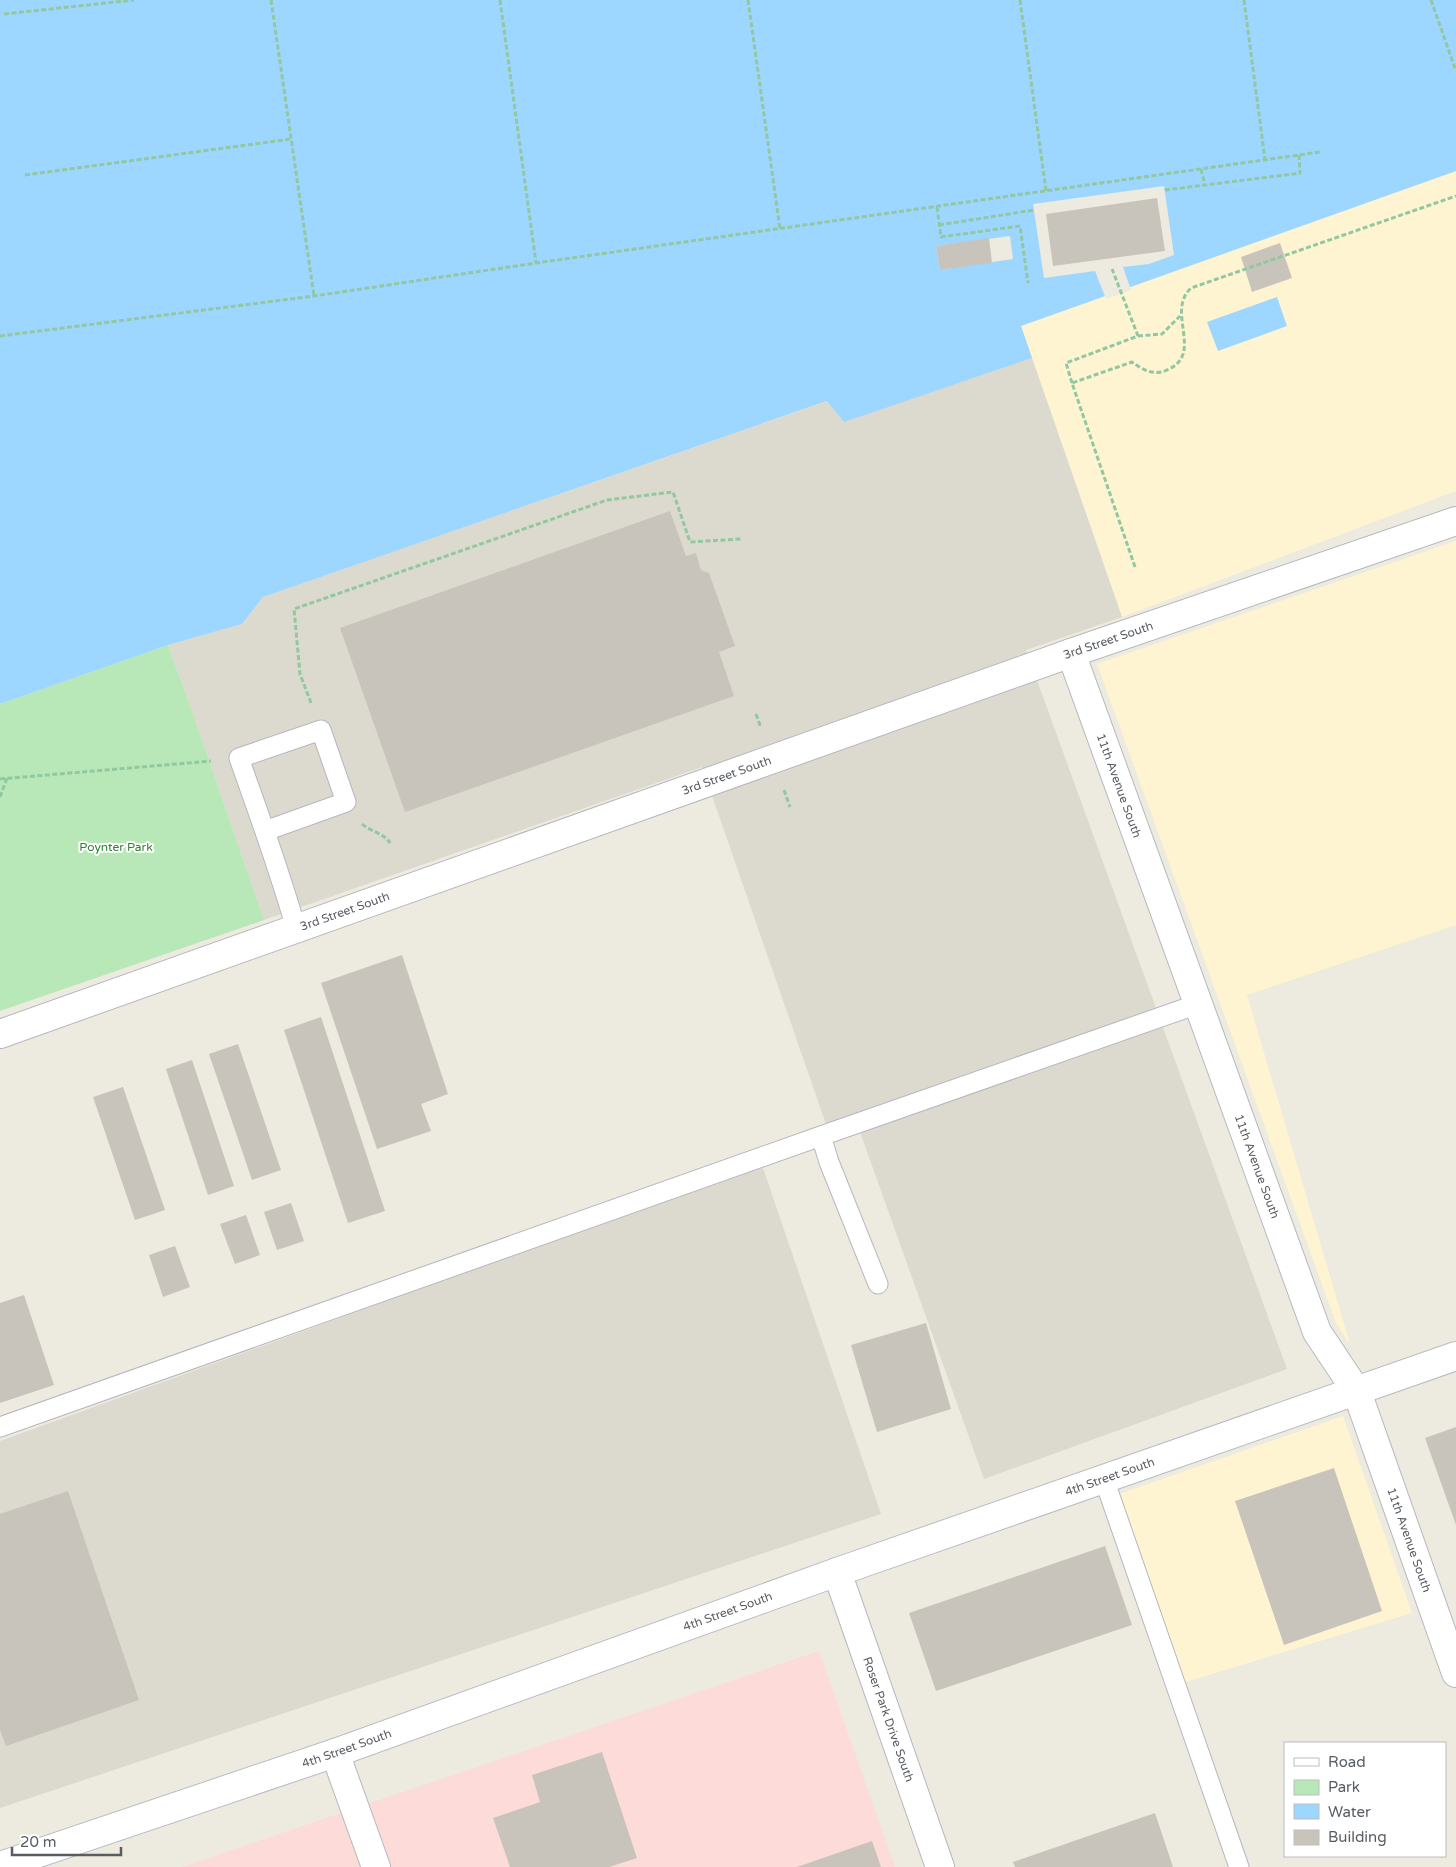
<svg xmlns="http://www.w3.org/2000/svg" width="1456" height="1867" font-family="'Varela Round',sans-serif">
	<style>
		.commercial { fill: #fff4d2 }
		.education { fill: #dcd9ce }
		.medical { fill: #fddbd8 }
		.green { fill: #b9e8b8 }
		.water { fill: #9dd6ff }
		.pier { fill: #edeadf }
		.building { fill: #c8c4bc }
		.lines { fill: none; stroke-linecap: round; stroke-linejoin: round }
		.service-casing { stroke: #b5b8be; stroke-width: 21 }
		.minor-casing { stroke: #b5b8be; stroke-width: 30 }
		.tertiary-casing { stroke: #b5b8be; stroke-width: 30 }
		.secondary-casing { stroke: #b8bcc3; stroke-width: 30 }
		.path { stroke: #91c8a0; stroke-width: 3; stroke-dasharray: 5 2.5; stroke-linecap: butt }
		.service { stroke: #fff; stroke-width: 19 }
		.minor { stroke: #fff; stroke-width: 28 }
		.tertiary { stroke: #fff; stroke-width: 28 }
		.secondary { stroke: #fff; stroke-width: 28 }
		.labels { text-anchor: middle; stroke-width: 4; stroke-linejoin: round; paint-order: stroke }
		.street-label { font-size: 12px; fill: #585d62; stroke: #fff }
		.park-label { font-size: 12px; fill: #2d852f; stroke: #fff }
	</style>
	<rect width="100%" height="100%" fill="#edeadf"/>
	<path class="commercial" d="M 1456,171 L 1456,491 L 1122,617 L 1021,326 Z
		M 1456,541 L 1456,925 L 1247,995 L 1350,1344 L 1336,1323 L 1097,664 Z
		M 1343,1416 L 1412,1613 L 1169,1687 L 1102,1500 Z"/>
	<path class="education" d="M 1032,358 L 1122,617 L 1026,650 L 1287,1369 L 984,1479 L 855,1118 L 827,1127 L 702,767 L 264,920 L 192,711 L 168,645 L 242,624 L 263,597 L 828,401 L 844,421 Z
		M 762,1165 L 881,1514 L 0,1808 L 0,1441 Z"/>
	<path class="medical" d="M 819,1651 L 895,1867 L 182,1867 Z"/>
	<path class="green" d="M 168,645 L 192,711 L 264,920 L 0,1011 L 0,704 Z"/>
	<path class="water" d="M 0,0 L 1456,0 L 1456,171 L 1021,326 L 1032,358 L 844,422 L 827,401 L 263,597 L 242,624 L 168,645 L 0,704 Z
		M 1277,297 L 1287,326 L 1218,351 L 1207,322 Z"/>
	<path class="pier" d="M 1164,186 L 1174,255 L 1149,264 L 1123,267 L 1131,290 L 1106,299 L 1095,271 L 1044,278 L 1033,204 Z
		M 1010,236 L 1013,259 L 940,270 L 936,246 Z"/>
	<path class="building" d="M 1157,198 L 1165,251 L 1053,266 L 1046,214 Z
		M 989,238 L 992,263 L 940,270 L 936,246 Z
		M 1280,243 L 1292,278 L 1252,292 L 1241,257 Z
		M 670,511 L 686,556 L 696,553 L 701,570 L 709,573 L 735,646 L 719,652 L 734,696 L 405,812 L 340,628 Z
		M 402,955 L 448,1094 L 421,1104 L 431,1131 L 377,1149 L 321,983 Z
		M 321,1017 L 385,1211 L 348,1223 L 284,1030 Z
		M 238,1044 L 281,1170 L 252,1180 L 209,1054 Z
		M 192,1060 L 234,1186 L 208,1195 L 166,1069 Z
		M 123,1087 L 165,1210 L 135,1220 L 93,1097 Z
		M 291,1203 L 304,1241 L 277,1250 L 264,1212 Z
		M 246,1215 L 260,1255 L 235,1264 L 220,1224 Z
		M 175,1246 L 190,1287 L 163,1297 L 149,1255 Z
		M 24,1295 L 54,1385 L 0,1403 L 0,1303 Z
		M 926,1323 L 951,1409 L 877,1432 L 851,1345 Z
		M 1456,1427 L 1456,1525 L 1425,1438 Z
		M 1334,1468 L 1382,1611 L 1284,1645 L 1235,1501 Z
		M 68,1491 L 139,1700 L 6,1746 L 0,1730 L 0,1514 Z
		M 1105,1546 L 1132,1625 L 936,1691 L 909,1613 Z
		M 602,1752 L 637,1858 L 609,1867 L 510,1867 L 493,1818 L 540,1802 L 532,1775 Z
		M 1155,1813 L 1173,1867 L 1015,1867 L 1013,1862 Z
		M 872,1841 L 881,1867 L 797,1867 Z"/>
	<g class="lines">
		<g class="service-casing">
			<path id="service" d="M 265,831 L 346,802 L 321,730 L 239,758 C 259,815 280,871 296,929
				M 821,1136 L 1198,1004
				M 0,1427 L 821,1136 L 829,1162 L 878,1284
				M 1104,1479 L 1239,1867"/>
		</g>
		<g class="minor-casing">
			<g id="minor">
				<path id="s1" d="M 1071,653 L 1317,1332 L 1357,1392 L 1456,1673"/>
				<path id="s2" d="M 837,1572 L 940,1867"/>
				<path d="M 335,1753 L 376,1867"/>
			</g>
		</g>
		<g class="tertiary-casing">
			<g id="tertiary">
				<path id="s3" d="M 0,1034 L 1071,653 L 1456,521"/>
			</g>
		</g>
		<g class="secondary-casing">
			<g id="secondary">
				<path id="s4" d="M 0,1866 L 335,1753 L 837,1572 L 1456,1356"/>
			</g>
		</g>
		<path class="path" d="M 271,0 L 314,296
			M 500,0 L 536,263
			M 748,0 L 780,229
			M 1020,0 L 1046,191
			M 1244,0 L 1265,160
			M 1431,0 L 1456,71
			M 4,14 L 134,0
			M 1299,155 L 1300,173
			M 1201,169 L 1205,185
			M 25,175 L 291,139
			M 1165,190 L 1301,173
			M 937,207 L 941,237 L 1020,226 L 1028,283
			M 939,225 L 1034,210
			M 0,336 L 314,296 L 536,263 L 1320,152
			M 1138,336 L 1162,334 L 1180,316
			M 1072,383 L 1066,363 L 1138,336 L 1112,269
			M 1135,567 L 1072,383 L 1132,362 C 1143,370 1154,376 1167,370 C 1205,354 1165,312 1191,288 L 1456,196
			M 311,703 L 300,674 L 294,609 L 607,500 L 673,492 L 690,542 L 741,539
			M 756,714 L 761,728
			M 0,779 L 211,761
			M 784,790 L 790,807
			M 0,797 L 7,778
			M 362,824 C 371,832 384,833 390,843"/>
		<use href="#service" class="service"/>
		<use href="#minor" class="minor"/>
		<use href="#tertiary" class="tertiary"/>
		<use href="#secondary" class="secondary"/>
	</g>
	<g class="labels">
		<g class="street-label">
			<text dy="4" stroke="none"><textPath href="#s3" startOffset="1176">3rd Street South</textPath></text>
			<text dy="4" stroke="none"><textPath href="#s3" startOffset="771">3rd Street South</textPath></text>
			<text dy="4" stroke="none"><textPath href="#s1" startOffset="141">11th Avenue South</textPath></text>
			<text dy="4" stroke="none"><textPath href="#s3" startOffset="366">3rd Street South</textPath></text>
			<text dy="4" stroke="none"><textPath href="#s1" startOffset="546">11th Avenue South</textPath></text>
			<text dy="4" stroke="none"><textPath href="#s4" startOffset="1176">4th Street South</textPath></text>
			<text dy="4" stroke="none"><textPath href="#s1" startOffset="951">11th Avenue South</textPath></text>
			<text dy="4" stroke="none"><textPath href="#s4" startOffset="771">4th Street South</textPath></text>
			<text dy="4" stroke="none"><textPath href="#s2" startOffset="156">Roser Park Drive South</textPath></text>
			<text dy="4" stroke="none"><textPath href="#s4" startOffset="366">4th Street South</textPath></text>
		</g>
		<g class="park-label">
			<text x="116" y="851">Poynter Park</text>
		</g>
	</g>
	<rect x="1284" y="1742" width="162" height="115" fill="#ffffff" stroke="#bcbec0"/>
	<rect x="1294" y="1758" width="25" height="8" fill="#ffffff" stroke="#bcbec0"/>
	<text x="1328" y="1767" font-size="15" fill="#585d62">Road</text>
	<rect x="1294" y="1780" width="25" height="15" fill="#b9e8b8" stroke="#bcbec0"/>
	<text x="1328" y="1792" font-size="15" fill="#585d62">Park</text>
	<rect x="1294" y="1804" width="25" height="15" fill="#9dd6ff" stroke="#bcbec0"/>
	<text x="1328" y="1817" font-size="15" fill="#585d62">Water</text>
	<rect x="1294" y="1830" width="25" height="15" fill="#c8c4bc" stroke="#bcbec0"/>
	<text x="1328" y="1842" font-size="15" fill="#585d62">Building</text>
	<path d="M12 1847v8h109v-8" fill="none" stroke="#585d62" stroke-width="2.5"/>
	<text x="20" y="1847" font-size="15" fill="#585d62" stroke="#ffffff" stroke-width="4" paint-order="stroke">20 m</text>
</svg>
